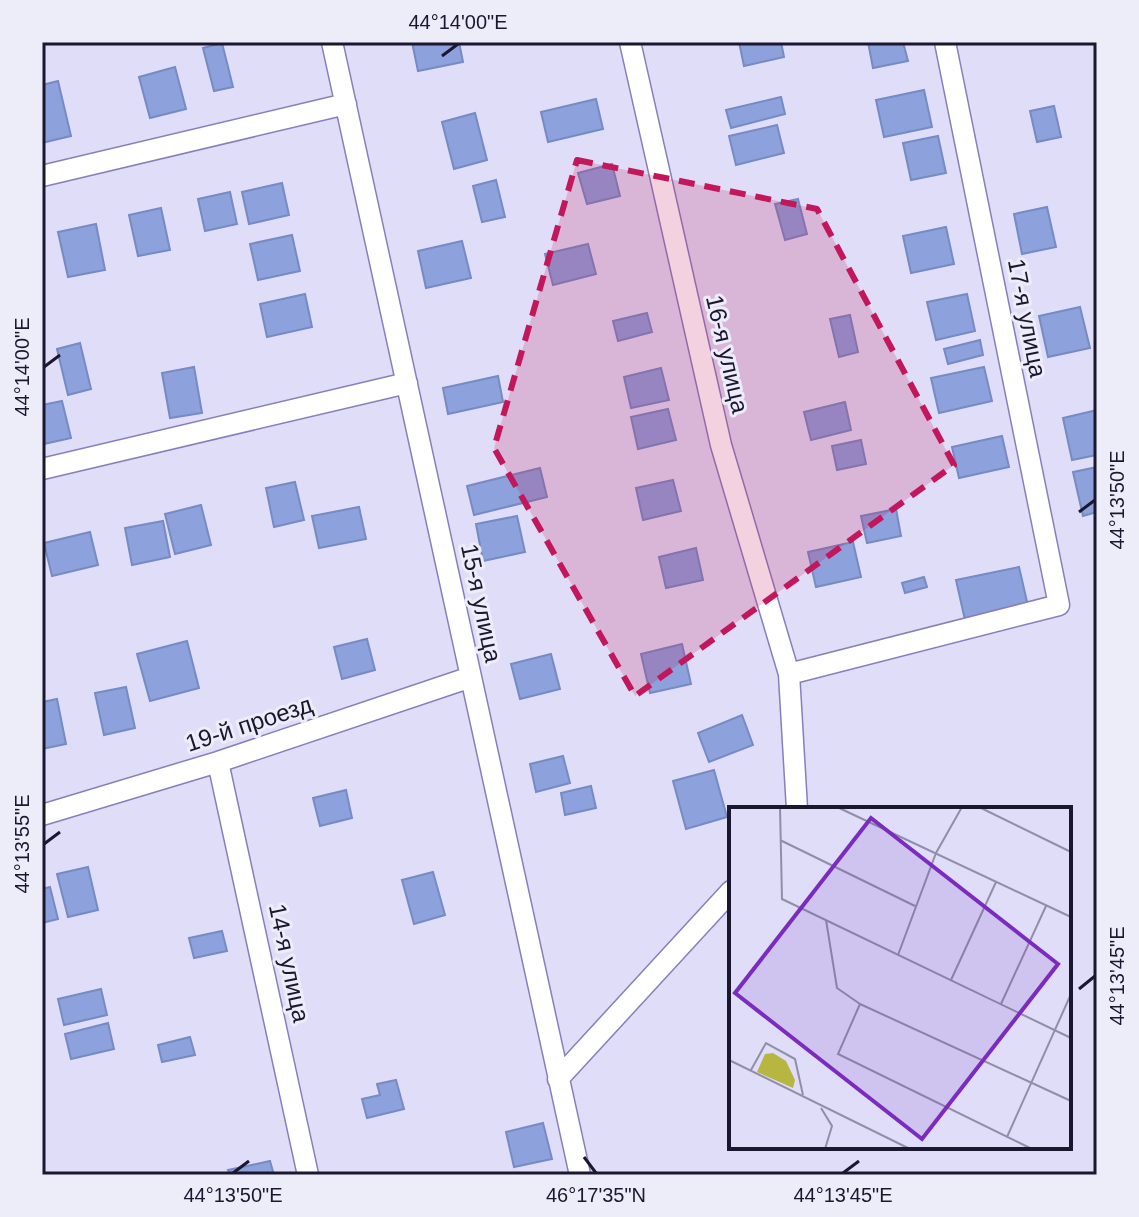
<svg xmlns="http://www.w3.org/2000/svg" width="1139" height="1217" font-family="Helvetica,sans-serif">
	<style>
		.building { fill: #8da1dd; stroke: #768ac4; stroke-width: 2 }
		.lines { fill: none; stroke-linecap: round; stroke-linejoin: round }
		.street-casing { stroke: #877fbc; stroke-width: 23 }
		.street { stroke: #fff; stroke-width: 20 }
		.marked { fill: #c2185b; fill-opacity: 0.2; stroke: #c2185b; stroke-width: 6; stroke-dasharray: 16 10; stroke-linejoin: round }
		.ticks { fill: none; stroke: #1b172f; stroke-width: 3 }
		.labels { text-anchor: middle; stroke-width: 6; stroke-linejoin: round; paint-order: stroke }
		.street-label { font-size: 24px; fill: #1b172f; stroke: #edecf9 }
		.inset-road { fill: none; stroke: #918ea8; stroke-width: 2 }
		.view { fill: #7b2cbf; fill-opacity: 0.15; stroke: #7b2cbf; stroke-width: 4 }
		.inset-edge { fill: none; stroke: #1b172f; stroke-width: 4 }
		.neatline { fill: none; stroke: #1b172f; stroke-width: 3 }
		.ticks-label { font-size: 20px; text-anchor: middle; fill: #1b172f }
	</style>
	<rect width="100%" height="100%" fill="#dfddf8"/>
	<path class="building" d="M 412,42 L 459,42 L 463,62 L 418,71 Z
		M 739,42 L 781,42 L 784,57 L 744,66 Z
		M 868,42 L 903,42 L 908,61 L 873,68 Z
		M 222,43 L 233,87 L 214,91 L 203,48 Z
		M 175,67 L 186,109 L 150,118 L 139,77 Z
		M 58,81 L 71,136 L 42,143 L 42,85 Z
		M 924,90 L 932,127 L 884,137 L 876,100 Z
		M 781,97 L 785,114 L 731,128 L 726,110 Z
		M 596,99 L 603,129 L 548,142 L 541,112 Z
		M 1054,106 L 1061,137 L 1037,142 L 1030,111 Z
		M 475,113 L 487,160 L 454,169 L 442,122 Z
		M 777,125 L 784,153 L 736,165 L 729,136 Z
		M 938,136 L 946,173 L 911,180 L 903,143 Z
		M 612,164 L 620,196 L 587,204 L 578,173 Z
		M 496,180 L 505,217 L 482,222 L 473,186 Z
		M 282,183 L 289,215 L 249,224 L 242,192 Z
		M 230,192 L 237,224 L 205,231 L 198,199 Z
		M 798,199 L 807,234 L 785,240 L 775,204 Z
		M 1047,207 L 1056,247 L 1022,254 L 1014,214 Z
		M 161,208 L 170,250 L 138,256 L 129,215 Z
		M 96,224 L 105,270 L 68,277 L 58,232 Z
		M 946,227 L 954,264 L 911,273 L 903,236 Z
		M 292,235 L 300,271 L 258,280 L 250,244 Z
		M 462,241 L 471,278 L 426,288 L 418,251 Z
		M 588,244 L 596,274 L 553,285 L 545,254 Z
		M 305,294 L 312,327 L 267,337 L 260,304 Z
		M 967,294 L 975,331 L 936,340 L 927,302 Z
		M 1080,307 L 1090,348 L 1048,357 L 1039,316 Z
		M 647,313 L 652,332 L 618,341 L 613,321 Z
		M 850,315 L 858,352 L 839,357 L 830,319 Z
		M 980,340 L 983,355 L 948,364 L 944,349 Z
		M 80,343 L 91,389 L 68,395 L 57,349 Z
		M 194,367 L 202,413 L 170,418 L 162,373 Z
		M 984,367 L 992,401 L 939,413 L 931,378 Z
		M 661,368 L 669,400 L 631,408 L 624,377 Z
		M 498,376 L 503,402 L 448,414 L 443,388 Z
		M 62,401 L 71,438 L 44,444 L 42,405 Z
		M 845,402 L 851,430 L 811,440 L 804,412 Z
		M 668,409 L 676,440 L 638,449 L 631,417 Z
		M 1097,410 L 1097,455 L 1072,460 L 1063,418 Z
		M 1002,436 L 1009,467 L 959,478 L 952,447 Z
		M 861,440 L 866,464 L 837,470 L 832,446 Z
		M 1097,467 L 1097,512 L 1083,516 L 1073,472 Z
		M 540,468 L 547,497 L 474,515 L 467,486 Z
		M 673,480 L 681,511 L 643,520 L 636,488 Z
		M 295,482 L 304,520 L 274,527 L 266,488 Z
		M 201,505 L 211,545 L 175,554 L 165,514 Z
		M 359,507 L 366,539 L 319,548 L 312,516 Z
		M 896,509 L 901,536 L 867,543 L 861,516 Z
		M 517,516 L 525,552 L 483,561 L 476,524 Z
		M 163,521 L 170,557 L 132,565 L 125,528 Z
		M 90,532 L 98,565 L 52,576 L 44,543 Z
		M 853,542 L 861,577 L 816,587 L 808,552 Z
		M 696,548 L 703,580 L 666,588 L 659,557 Z
		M 1019,567 L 1028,606 L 965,620 L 956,580 Z
		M 924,577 L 927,587 L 905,593 L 902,583 Z
		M 367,639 L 375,670 L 342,679 L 334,647 Z
		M 187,641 L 199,688 L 150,701 L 137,654 Z
		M 682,644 L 691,684 L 650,693 L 641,654 Z
		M 551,654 L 560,689 L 520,699 L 511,664 Z
		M 126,687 L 135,728 L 104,735 L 95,693 Z
		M 57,699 L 66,744 L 42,749 L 42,702 Z
		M 742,715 L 753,745 L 709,762 L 698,733 Z
		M 563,756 L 570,783 L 536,792 L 530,764 Z
		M 714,770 L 727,817 L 686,829 L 673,781 Z
		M 591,786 L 596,808 L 565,815 L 561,793 Z
		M 346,790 L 352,818 L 320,826 L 313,798 Z
		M 88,867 L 98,910 L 68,917 L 57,874 Z
		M 433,872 L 445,915 L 414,924 L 402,880 Z
		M 50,887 L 58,919 L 42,923 L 42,889 Z
		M 222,931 L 227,951 L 194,958 L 189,938 Z
		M 101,989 L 107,1015 L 64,1025 L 58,999 Z
		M 108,1023 L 114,1049 L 71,1059 L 65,1034 Z
		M 190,1037 L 195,1055 L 162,1062 L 158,1045 Z
		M 396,1080 L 404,1109 L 367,1118 L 362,1099 L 380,1095 L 377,1084 Z
		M 543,1123 L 552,1159 L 514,1167 L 506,1132 Z
		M 270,1161 L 274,1175 L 230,1175 L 228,1170 Z"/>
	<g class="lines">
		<g class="street-casing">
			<path id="street" d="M 332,42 L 580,1175
				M 630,42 L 721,445 L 789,674
				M 42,176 L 346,104
				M 42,469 L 407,383
				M 218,762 L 308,1175
				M 797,809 L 789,674 L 1059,605 L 945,42
				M 42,815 L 218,762 L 471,677
				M 558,1079 L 731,891"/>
		</g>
		<use href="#street" class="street"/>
	</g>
	<path class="marked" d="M 577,160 L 817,209 L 954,465 L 635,696 L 494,448 Z"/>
	<path class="ticks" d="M 442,56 L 458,44M 44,367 L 60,355M 1079,512 L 1095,500M 44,844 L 60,832M 1079,989 L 1095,976M 584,1157 L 596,1173M 233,1173 L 249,1161M 843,1173 L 859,1161"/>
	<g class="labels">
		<g class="street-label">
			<text transform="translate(1027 318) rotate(79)" y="8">17-я улица</text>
			<text transform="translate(727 354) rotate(77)" y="8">16-я улица</text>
			<text transform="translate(481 603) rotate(78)" y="8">15-я улица</text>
			<text transform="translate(249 724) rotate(-18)" y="8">19-й проезд</text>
			<text transform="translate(289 963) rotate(78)" y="8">14-я улица</text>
		</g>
	</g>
	<g transform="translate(729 807)">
		<rect width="342" height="342" fill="#dfddf8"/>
		<path d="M 44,246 L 57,254 L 66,273 L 64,281 L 28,265 L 36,247 Z" fill="#b6b641"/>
		<path class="inset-road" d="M 51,0 L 53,92 L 342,231M 108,0 L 342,110M 250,0 L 342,45M 51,33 L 186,99M 97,113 L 108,181 L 131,197 L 109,247 L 303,342M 169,148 L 207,46 L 233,0M 222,173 L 267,75M 131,197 L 342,294M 272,197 L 317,99M 0,253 L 181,342M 22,263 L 37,236 L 66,252 L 74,288M 92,301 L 103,319 L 96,342M 278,330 L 342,187M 123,342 L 165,342"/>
		<path class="view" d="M 142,11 L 329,157 L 193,332 L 6,186 Z"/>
		<rect width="342" height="342" class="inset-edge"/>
	</g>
	<rect width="1139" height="1217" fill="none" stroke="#edecf9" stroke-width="88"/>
	<rect x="44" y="44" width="1051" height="1129" class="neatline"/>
	<g class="ticks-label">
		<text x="458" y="29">44°14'00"E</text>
		<text transform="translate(22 367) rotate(-90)" y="7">44°14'00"E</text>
		<text transform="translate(1117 500) rotate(-90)" y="7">44°13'50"E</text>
		<text transform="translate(22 844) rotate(-90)" y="7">44°13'55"E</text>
		<text transform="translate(1117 976) rotate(-90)" y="7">44°13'45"E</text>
		<text x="233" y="1202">44°13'50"E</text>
		<text x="596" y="1202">46°17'35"N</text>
		<text x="843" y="1202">44°13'45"E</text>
	</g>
</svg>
